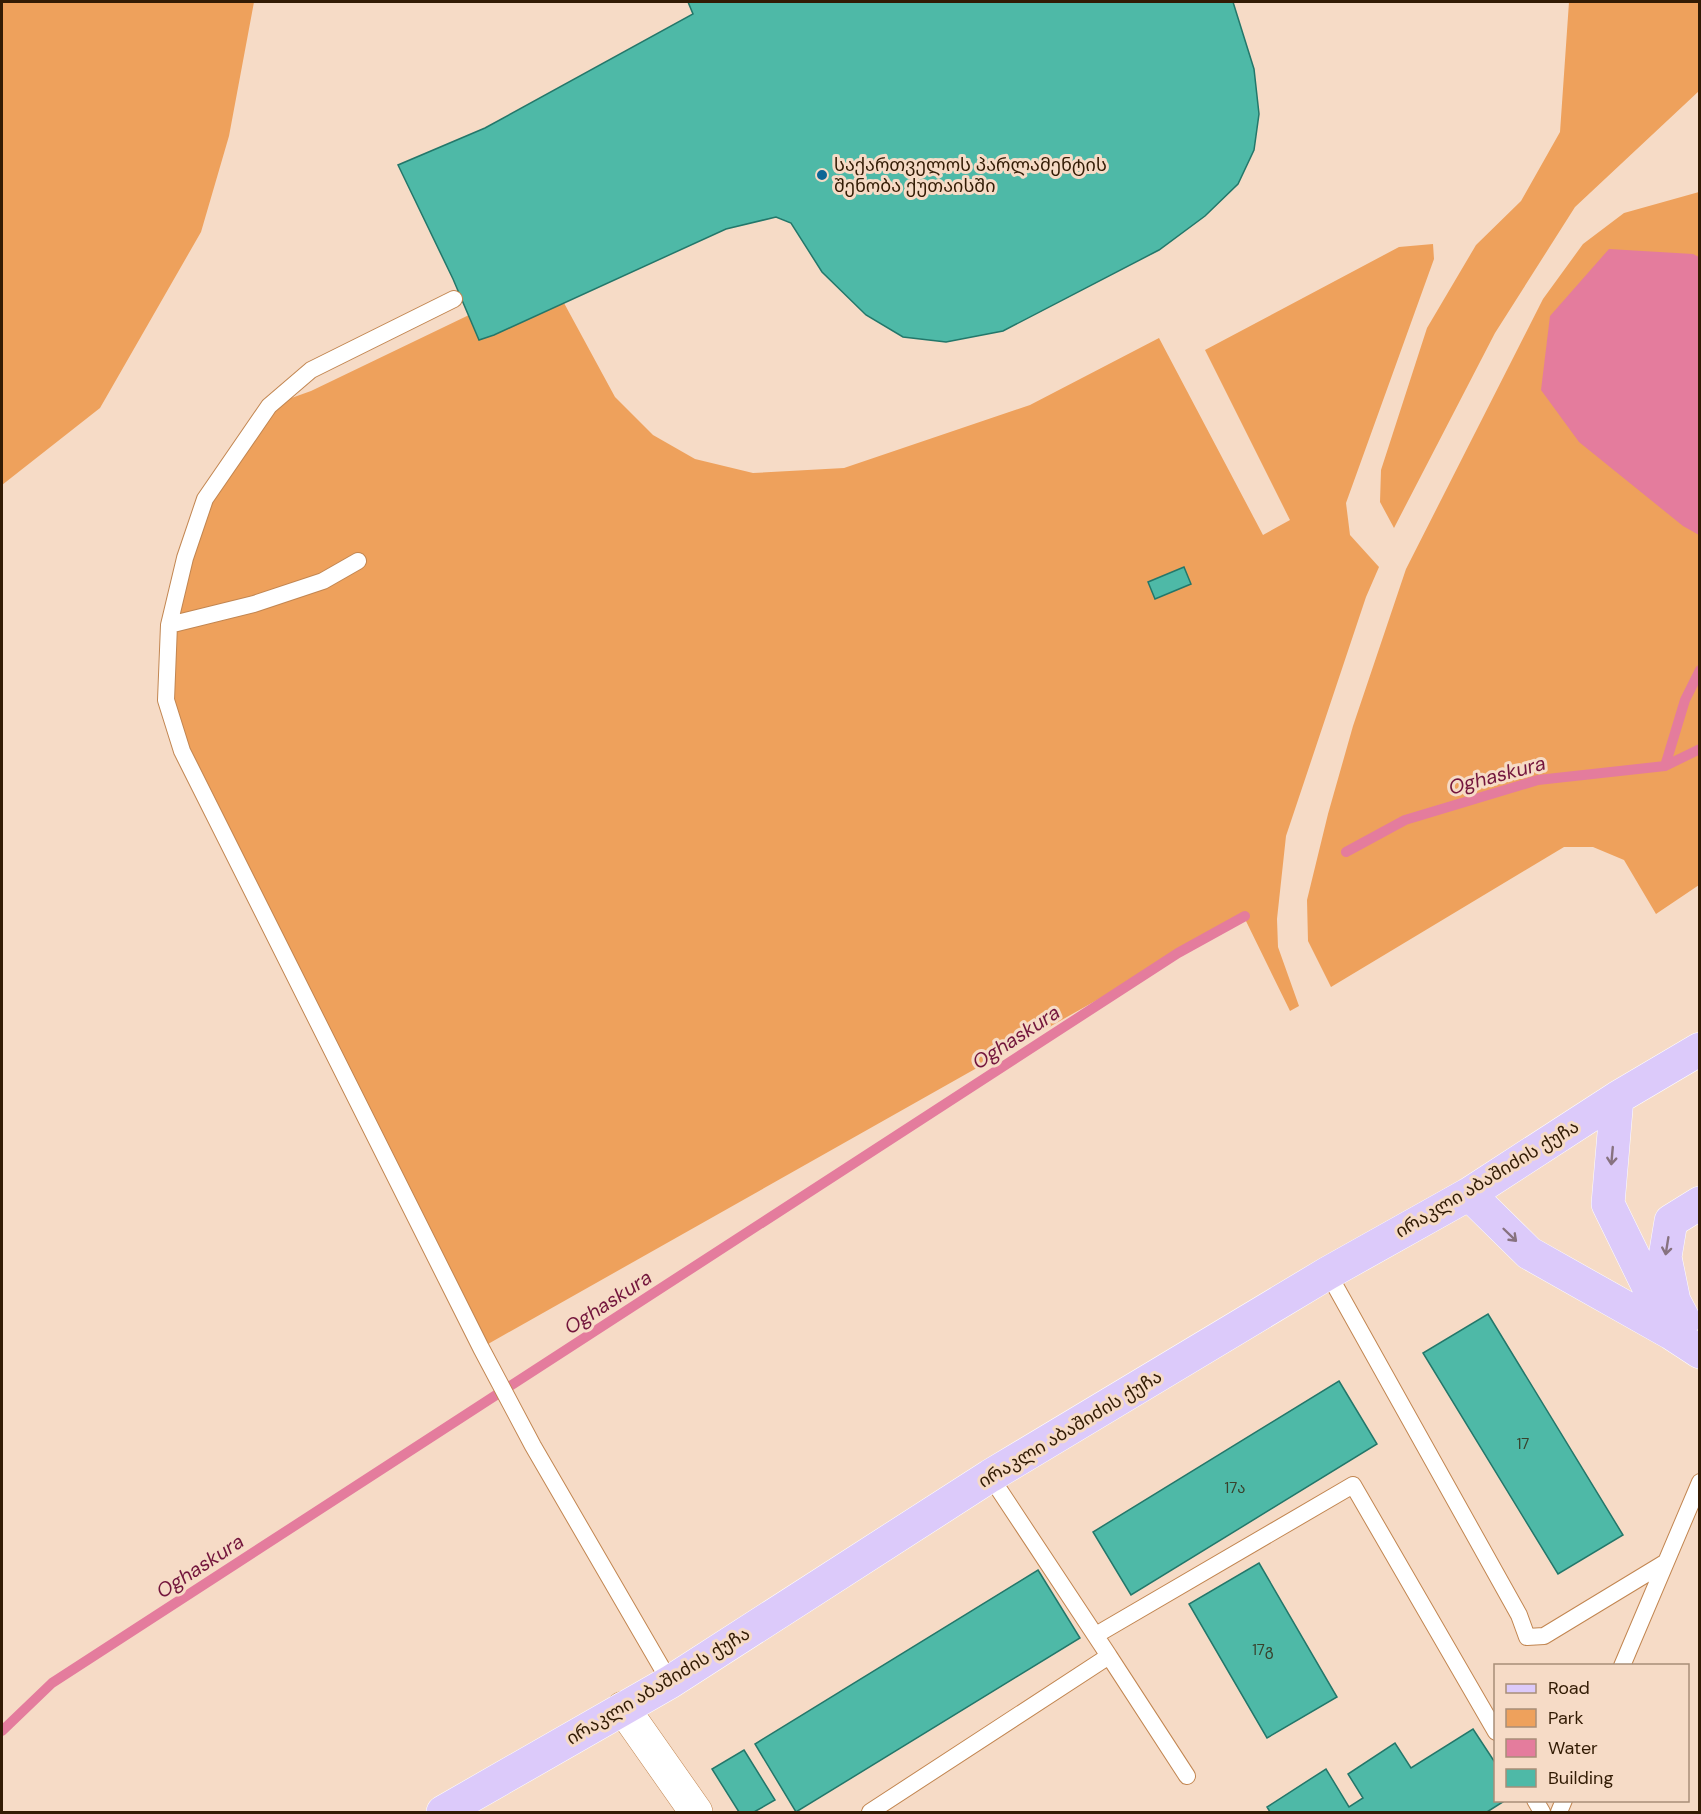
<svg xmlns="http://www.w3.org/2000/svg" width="1701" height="1814" font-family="'DM Sans','Noto Sans Georgian',sans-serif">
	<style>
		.green { fill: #eea15c }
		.water { fill: #e47c9d }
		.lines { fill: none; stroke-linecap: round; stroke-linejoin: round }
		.stream { stroke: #e47c9d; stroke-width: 10 }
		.building { fill: #4eb9a7; stroke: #23776a; stroke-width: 1.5 }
		.service-casing { stroke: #c28651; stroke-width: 18 }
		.minor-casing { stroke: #c28651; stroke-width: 34 }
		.primary-casing { stroke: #fff; stroke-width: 34 }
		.service { stroke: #fff; stroke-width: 16 }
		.minor { stroke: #fff; stroke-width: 33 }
		.primary { stroke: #dccafa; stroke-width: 33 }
		.oneway { stroke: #87727f }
		.poi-dot { fill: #0c6595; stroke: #f6dbc6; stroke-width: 2 }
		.labels { text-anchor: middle; stroke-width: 6; stroke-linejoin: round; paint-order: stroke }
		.number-label { font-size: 15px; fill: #39422d }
		.poi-label { font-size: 18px; fill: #321b04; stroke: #f6dbc6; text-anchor: start }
		.street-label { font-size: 18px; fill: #321b04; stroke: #f6dbc6 }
		.water-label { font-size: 20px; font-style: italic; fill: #73153c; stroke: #f6dbc6 }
	</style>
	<rect width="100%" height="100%" fill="#f6dbc6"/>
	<path class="green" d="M 2,2 L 254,2 L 229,136 L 201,232 L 100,408 L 2,485 Z
		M 1569,2 L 1699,2 L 1699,91 L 1575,207 L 1495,333 L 1394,528 L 1380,502 L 1381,470 L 1427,328 L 1476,245 L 1521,201 L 1560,132 Z
		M 1699,192 L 1699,885 L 1656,914 L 1624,860 L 1593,847 L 1564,847 L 1331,987 L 1308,941 L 1307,900 L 1328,814 L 1353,726 L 1406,569 L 1543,299 L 1583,244 L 1624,213 Z
		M 1433,244 L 1434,259 L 1346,503 L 1350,535 L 1379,567 L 1366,597 L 1286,836 L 1277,919 L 1278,947 L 1299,1006 L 1290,1011 L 1244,917 L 481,1348 L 166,700 L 169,625 L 205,499 L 269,406 L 311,391 L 469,315 L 564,303 L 615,397 L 653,435 L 695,459 L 753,473 L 844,468 L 1030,405 L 1159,338 L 1263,535 L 1290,520 L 1205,350 L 1399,247 Z"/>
	<path class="water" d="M 1609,249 L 1693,254 L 1699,257 L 1699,535 L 1683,526 L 1579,442 L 1541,390 L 1550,316 Z"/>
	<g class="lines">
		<path class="stream" d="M 1665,766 L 1685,700 L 1700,670
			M 1346,852 L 1405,820 L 1538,780 L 1665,766 L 1700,749
			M 2,1731 L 52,1683 L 1178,953 L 1245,916"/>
	</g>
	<path class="building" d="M 688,2 L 1233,2 L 1254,69 L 1259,114 L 1254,150 L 1238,184 L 1205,216 L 1159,250 L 1003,331 L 946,342 L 903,337 L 866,315 L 822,272 L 791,223 L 776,217 L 726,229 L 494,335 L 479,340 L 453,279 L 398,165 L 485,128 L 693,14 Z
		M 1184,567 L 1191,584 L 1155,599 L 1148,582 Z
		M 1488,1314 L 1623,1535 L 1558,1574 L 1423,1353 Z
		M 1339,1381 L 1377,1444 L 1131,1595 L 1093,1532 Z
		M 1259,1563 L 1337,1697 L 1267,1738 L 1189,1604 Z
		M 1038,1570 L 1080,1638 L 796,1812 L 755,1744 Z
		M 1473,1729 L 1496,1764 L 1496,1800 L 1506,1800 L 1487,1812 L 1270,1812 L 1267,1807 L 1326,1769 L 1349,1807 L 1363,1798 L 1348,1774 L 1395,1743 L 1411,1768 Z
		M 744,1750 L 775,1800 L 754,1812 L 739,1812 L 712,1769 Z"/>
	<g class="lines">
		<g class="service-casing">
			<path id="service" d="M 454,299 L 311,370 L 269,406 L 205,499 L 185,558 L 169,625 L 166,700 L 182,751 L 481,1348 L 533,1446 L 670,1682
				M 169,625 L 254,604 L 323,581 L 358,561
				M 1328,1273 L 1519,1615 L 1527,1637 L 1544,1636 L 1666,1562
				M 1096,1635 L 1353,1485 L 1496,1732
				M 1109,1656 L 1187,1776
				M 1622,1666 L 1700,1482
				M 1535,1800 L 1542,1812
				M 870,1812 L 1109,1656 L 990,1476
				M 1559,1812 L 1564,1800"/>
		</g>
		<g class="minor-casing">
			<path id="minor" d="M 623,1708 L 696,1812"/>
		</g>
		<g class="primary-casing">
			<path id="primary" d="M 1617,1098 L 1608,1204 L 1671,1333
				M 1469,1194 L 1529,1253 L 1671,1333 L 1700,1352
				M 1684,1320 L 1674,1301 L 1665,1257 L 1671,1221 L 1700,1203
				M 443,1812 L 670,1682 L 990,1476 L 1328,1273 L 1469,1194 L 1617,1098 L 1700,1049"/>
		</g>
		<use href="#service" class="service"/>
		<use href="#minor" class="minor"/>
		<use href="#primary" class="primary"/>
	</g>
	<defs><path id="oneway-shaft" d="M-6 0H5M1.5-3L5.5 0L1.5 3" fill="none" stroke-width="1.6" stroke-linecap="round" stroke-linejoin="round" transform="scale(1.5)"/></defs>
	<g class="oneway">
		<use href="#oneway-shaft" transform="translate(1612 1156) rotate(95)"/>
		<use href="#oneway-shaft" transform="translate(1510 1235) rotate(44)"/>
		<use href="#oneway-shaft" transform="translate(1667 1246) rotate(99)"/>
	</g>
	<circle class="poi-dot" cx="822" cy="175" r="6"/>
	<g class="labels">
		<g class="number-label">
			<text x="1523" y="1449">17</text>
			<text x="1235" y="1493">17ა</text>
			<text x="1263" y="1655">17გ</text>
		</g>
		<g class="poi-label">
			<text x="834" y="171">საქართველოს პარლამენტის<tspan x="834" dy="21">შენობა ქუთაისში</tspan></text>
		</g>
		<g class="street-label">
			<text transform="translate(1487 1179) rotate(-31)" y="6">ირაკლი აბაშიძის ქუჩა</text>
			<text transform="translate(1070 1429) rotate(-31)" y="6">ირაკლი აბაშიძის ქუჩა</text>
			<text transform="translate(658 1686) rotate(-31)" y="6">ირაკლი აბაშიძის ქუჩა</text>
		</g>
		<g class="water-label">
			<text transform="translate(1497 775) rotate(-15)" y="7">Oghaskura</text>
			<text transform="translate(1016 1037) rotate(-33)" y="7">Oghaskura</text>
			<text transform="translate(608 1302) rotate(-33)" y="7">Oghaskura</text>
			<text transform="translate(200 1566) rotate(-33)" y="7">Oghaskura</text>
		</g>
	</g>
	<rect width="1701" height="1814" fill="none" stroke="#321b04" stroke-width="6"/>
	<rect x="1494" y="1664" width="195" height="138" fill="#f6dbc6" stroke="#a88e78" stroke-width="1.5"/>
	<rect x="1506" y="1684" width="30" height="9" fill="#dccafa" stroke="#a88e78" stroke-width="1.5"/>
	<text x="1548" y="1694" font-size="18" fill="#321b04">Road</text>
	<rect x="1506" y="1709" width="30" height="18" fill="#eea15c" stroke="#a88e78" stroke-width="1.5"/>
	<text x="1548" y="1724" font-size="18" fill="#321b04">Park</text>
	<rect x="1506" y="1739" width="30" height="18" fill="#e47c9d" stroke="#a88e78" stroke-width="1.5"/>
	<text x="1548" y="1754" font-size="18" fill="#321b04">Water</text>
	<rect x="1506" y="1769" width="30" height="18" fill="#4eb9a7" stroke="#a88e78" stroke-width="1.5"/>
	<text x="1548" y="1784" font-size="18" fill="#321b04">Building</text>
</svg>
